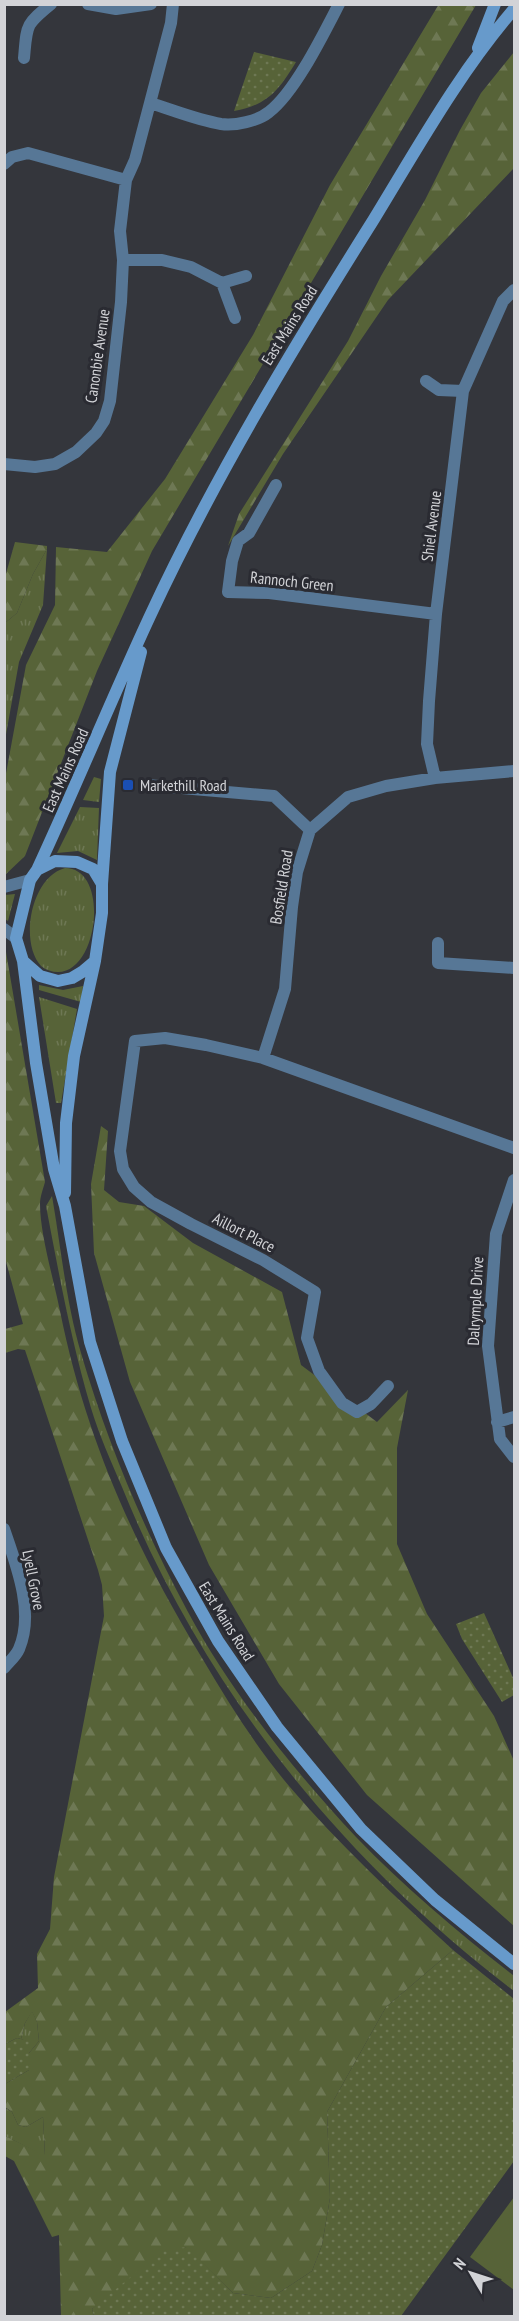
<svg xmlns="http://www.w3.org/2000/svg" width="519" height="2321" font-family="'PT Sans Narrow',sans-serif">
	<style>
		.grass { fill: url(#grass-tufts) }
		.forest { fill: url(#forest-firs) }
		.park { fill: url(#park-dots) }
		.garden { fill: #576338 }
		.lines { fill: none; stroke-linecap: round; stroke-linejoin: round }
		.minor { stroke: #577796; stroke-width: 12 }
		.tertiary { stroke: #577796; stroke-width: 12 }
		.secondary { stroke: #679acb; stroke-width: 12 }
		.transit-dot { fill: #1a4fb4; stroke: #2a2b32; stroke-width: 2 }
		.labels { text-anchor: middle; stroke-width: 6; stroke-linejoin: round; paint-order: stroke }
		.street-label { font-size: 16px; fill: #d2d3d7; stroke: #2a2b32 }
		.poi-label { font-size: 16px; fill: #d2d3d7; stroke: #2a2b32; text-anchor: start }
	</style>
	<defs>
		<pattern id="grass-tufts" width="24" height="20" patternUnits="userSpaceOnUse" patternTransform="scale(1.5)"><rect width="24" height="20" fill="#576338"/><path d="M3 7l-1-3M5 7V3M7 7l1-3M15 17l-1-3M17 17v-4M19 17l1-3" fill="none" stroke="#6e7854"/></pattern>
		<pattern id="forest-firs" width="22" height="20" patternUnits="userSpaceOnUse" patternTransform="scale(1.5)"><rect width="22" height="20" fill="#576338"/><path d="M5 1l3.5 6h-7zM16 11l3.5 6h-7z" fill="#6e7854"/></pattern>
		<pattern id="park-dots" width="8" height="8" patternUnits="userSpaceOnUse" patternTransform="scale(1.5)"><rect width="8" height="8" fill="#576338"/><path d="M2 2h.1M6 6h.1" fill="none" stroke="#6e7854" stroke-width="1.8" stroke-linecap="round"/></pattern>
	</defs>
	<rect width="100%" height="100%" fill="#34363c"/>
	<path class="grass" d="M 47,549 L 43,605 L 19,662 L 5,740 L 5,623 L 17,613 L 33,574 Z
		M 94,777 L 101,779 L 99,802 L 83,800 Z
		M 80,807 L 99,808 L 97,860 L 78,851 L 57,853 Z
		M 65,868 C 110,868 99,972 58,972 C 52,972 46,970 41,966 C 19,942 31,877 65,868 Z
		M 15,894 L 8,921 L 5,919 L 5,895 Z
		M 39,985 L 63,990 L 83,986 L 81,1002 L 39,990 Z
		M 39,997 L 77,1009 L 61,1103 L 56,1103 Z
		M 52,1196 C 61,1248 66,1302 81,1353 C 107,1442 144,1530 188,1612 C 230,1691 295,1772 356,1837 C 405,1888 459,1933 514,1976 L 514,1991 C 342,1860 203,1688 122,1487 C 111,1461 99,1435 91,1408 C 71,1341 59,1274 46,1206 Z
		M 32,2011 L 37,2022 L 39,2041 L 29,2053 L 29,2042 L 21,2039 L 25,2023 Z
		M 4,2107 L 12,2112 L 18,2125 L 26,2127 L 43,2117 L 45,2156 L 5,2136 Z"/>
	<path class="forest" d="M 439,4 L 476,5 L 152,551 L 97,671 L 25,856 L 5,875 L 5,779 L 26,665 L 55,605 L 56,547 L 107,552 L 165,479 L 253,335 L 330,185 Z
		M 514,52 L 514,168 L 388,300 L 283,454 L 228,546 L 239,514 L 348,341 L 381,276 L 425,200 L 460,130 L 481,93 Z
		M 15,542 L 47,546 L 47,549 L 33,574 L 17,613 L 5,623 L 5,577 Z
		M 5,946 L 45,1182 C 43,1189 40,1197 40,1204 C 40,1234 54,1281 60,1311 C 86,1440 135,1547 202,1658 C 228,1702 256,1747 289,1786 C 339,1845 396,1897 453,1950 L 386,2007 L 327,2112 L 330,2198 L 322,2245 L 312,2271 L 271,2298 L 233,2293 L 186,2247 L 92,2309 L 94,2316 L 61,2316 L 59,2235 L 52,2237 L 14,2161 L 5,2156 L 5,2136 L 45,2155 L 43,2117 L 26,2127 L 18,2125 L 12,2112 L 5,2107 L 5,2084 L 29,2070 L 29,2053 L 39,2041 L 37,2022 L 32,2012 L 25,2023 L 21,2039 L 17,2038 L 5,2044 L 5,2012 L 38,1988 L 37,1954 L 50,1929 L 54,1877 L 104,1616 L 102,1585 L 98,1570 L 25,1350 L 18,1349 L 5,1353 L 5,1329 L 23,1324 L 5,1258 Z
		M 101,1126 L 108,1131 L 104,1190 L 119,1202 L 144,1206 L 193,1243 L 282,1292 L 301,1365 L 377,1422 L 408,1390 L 397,1448 L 397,1544 L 427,1614 L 494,1716 L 514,1761 L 514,1926 L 367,1795 L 279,1684 L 209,1565 L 130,1382 L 94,1253 L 91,1184 Z"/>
	<path class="park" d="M 254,52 L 296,62 C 279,90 268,105 234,111 Z
		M 484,1613 L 514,1680 L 514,1695 L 502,1702 L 462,1639 L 456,1624 Z
		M 453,1950 L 514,1999 L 514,2161 L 401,2316 L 94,2316 L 92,2309 L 163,2250 L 187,2247 L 233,2293 L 271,2298 L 312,2271 L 322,2245 L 330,2198 L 327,2112 L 386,2007 Z
		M 17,2038 L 29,2041 L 29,2070 L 5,2084 L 5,2044 Z"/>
	<path class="garden" d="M 514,2197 L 514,2290 L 470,2257 Z"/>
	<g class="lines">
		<path class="minor" d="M 88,4 L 116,9 L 151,4
			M 24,58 C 27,25 25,25 51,4
			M 150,103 C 173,110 197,120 221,124 C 235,126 258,121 269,112 C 295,92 323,35 339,4
			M 4,164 L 12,157 L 28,153 L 126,180
			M 123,260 L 162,260 L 191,267 L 222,283 L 246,276
			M 222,283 L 235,318
			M 426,381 L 439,390 L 463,391
			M 4,464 L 35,467 L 55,464 L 76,452 L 96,433 L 104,421 L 110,401 L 121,302 L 123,260 L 120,231 L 126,180 L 135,160 L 171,23 L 173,4
			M 276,485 L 249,533 L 238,541 L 232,561 L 228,592 L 269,593 L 436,614
			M 435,778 L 427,744 L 429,701 L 436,614 L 463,391 L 503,301 L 514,290
			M 147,785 L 274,796 L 310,830
			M 438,943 L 438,963 L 514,968
			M 263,1058 L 285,989 L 292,907 L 297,872 L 310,830 L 348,797 L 386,786 L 435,778 L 514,771
			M 514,1180 L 496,1234 L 488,1346 L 500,1439 L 514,1457
			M 388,1386 L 371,1404 L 357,1412 L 342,1403 L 319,1371 L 307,1338 L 315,1292 L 263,1260 L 191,1224 L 151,1202 L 134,1187 L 123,1169 L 120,1151 L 135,1041 L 165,1038 L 206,1045 L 263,1058 L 514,1148
			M 497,1422 L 514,1417
			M 4,1529 C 16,1564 35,1612 19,1649 C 16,1656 9,1662 4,1668"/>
		<path class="tertiary" d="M 4,887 L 30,880
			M 4,929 L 16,938"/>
		<path class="secondary" d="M 478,48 L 495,4
			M 55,861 L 77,862 L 93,869 L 102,884 L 102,913 L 95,961 L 82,972 L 72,978 L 58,981 L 40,976 L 23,961 L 16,938 L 30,880 L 37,870 Z
			M 37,870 C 76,786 111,700 150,616 C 214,478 293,348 374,219 C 418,147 459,73 514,9
			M 102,884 L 110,772 L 141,652
			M 23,961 L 36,1063 L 54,1169 L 65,1206 L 90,1342 L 122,1441 L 166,1548 L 218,1641 L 277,1727 L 361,1829 L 435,1900 L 514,1964
			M 65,1193 L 66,1123 L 74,1056 L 95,961"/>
	</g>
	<rect class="transit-dot" x="122" y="779" width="12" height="12" rx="3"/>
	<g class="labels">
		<g class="street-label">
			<text transform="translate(289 325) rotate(-58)" y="6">East Mains Road</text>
			<text transform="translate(97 356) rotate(-82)" y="6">Canonbie Avenue</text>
			<text transform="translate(431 526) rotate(-83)" y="6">Shiel Avenue</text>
			<text transform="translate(292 581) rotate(6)" y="6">Rannoch Green</text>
			<text transform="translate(65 770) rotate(-66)" y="6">East Mains Road</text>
			<text transform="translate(281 887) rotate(-81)" y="6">Bosfield Road</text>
			<text transform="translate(244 1232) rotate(27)" y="6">Aillort Place</text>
			<text transform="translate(475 1301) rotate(-87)" y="6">Dalrymple Drive</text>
			<text transform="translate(34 1580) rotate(79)" y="6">Lyell Grove</text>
			<text transform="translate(227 1621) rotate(58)" y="6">East Mains Road</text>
		</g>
		<g class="poi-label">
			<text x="140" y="791">Markethill Road</text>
		</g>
	</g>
	<rect width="519" height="2321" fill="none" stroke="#d2d3d7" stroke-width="12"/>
	<g transform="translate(471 2273) rotate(309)" stroke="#2a2b32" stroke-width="4.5" paint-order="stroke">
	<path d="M0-4.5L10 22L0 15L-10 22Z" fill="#d2d3d7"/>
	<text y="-9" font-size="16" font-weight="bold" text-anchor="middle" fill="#d2d3d7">N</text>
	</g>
</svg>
